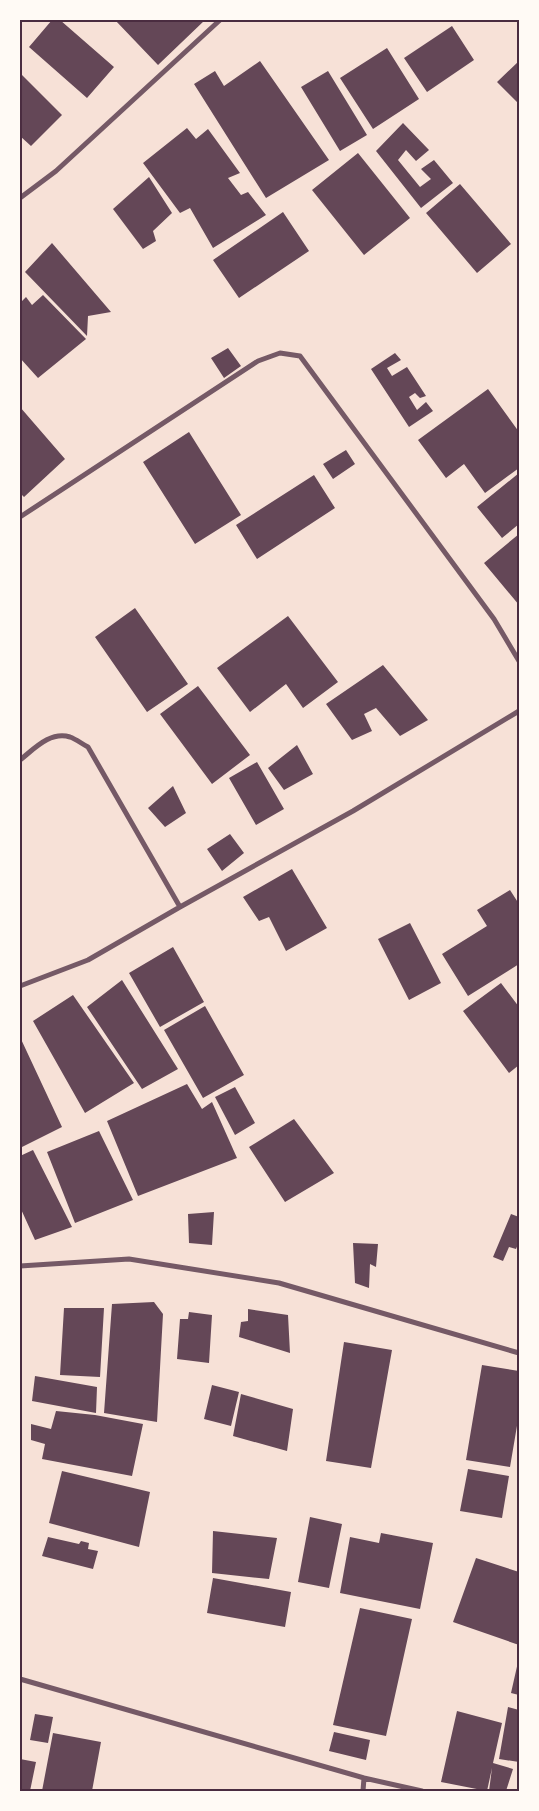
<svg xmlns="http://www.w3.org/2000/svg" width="539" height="1811" font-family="Manrope,sans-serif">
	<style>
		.building { fill: #644757 }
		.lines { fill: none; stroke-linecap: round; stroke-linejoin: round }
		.minor { stroke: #755966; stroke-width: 5 }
		.neatline { fill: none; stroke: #4a2c40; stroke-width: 2 }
	</style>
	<rect width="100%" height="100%" fill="#f7e1d7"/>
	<path class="building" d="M 52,20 L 60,20 L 114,67 L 87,98 L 29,47 Z
		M 115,20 L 205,20 L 158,65 Z
		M 452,26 L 474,60 L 427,92 L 404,58 Z
		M 387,48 L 419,99 L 373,129 L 340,78 Z
		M 260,61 L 329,160 L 266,198 L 194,84 L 215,71 L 224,86 Z
		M 519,61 L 519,104 L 497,82 Z
		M 328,71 L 367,135 L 340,151 L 301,87 Z
		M 20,73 L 62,115 L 31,146 L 20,136 Z
		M 403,123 L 429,150 L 416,161 L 406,150 L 398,160 L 420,187 L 431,179 L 421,169 L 434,160 L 453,183 L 421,208 L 376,151 Z
		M 187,128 L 196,139 L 208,129 L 240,173 L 228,178 L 241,195 L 248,192 L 266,215 L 213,248 L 190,208 L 180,213 L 143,163 Z
		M 358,153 L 410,218 L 364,255 L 312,190 Z
		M 149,177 L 172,213 L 153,231 L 156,241 L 143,249 L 113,209 Z
		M 460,184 L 511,244 L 477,273 L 426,213 Z
		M 283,212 L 309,251 L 239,298 L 213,260 Z
		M 52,243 L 111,312 L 88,316 L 87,336 L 25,272 Z
		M 43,295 L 86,339 L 38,378 L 20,358 L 20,303 L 26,297 L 32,305 Z
		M 228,348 L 241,366 L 224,378 L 211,358 Z
		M 395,353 L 401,360 L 387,368 L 392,376 L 407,367 L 426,396 L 420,398 L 415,393 L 409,397 L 417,410 L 426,402 L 433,411 L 409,427 L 371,369 Z
		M 488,389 L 519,432 L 519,468 L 485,493 L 464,464 L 446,478 L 418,440 Z
		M 20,407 L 65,459 L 24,497 L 20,493 Z
		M 189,432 L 241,515 L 195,544 L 143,462 Z
		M 346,450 L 355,464 L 333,479 L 323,464 Z
		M 519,473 L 519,524 L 502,538 L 477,507 Z
		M 314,475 L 335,508 L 257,559 L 236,525 Z
		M 519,534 L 519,605 L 484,563 Z
		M 135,608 L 188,684 L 147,712 L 95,637 Z
		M 288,616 L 338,682 L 303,708 L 286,684 L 250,712 L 217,668 Z
		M 383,665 L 428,720 L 400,736 L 376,708 L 364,714 L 372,731 L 352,740 L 326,704 Z
		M 198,686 L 250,755 L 212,784 L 160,714 Z
		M 297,745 L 313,774 L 284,790 L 268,768 Z
		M 257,762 L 284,809 L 256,825 L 229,778 Z
		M 173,786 L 186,813 L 165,827 L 148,808 Z
		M 230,834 L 244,853 L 222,871 L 207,849 Z
		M 292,869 L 327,928 L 286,951 L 269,917 L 259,921 L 243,897 Z
		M 510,890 L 519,904 L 519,964 L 468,996 L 442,954 L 487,926 L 477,910 Z
		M 410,923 L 441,983 L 409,1000 L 378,939 Z
		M 173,947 L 204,1002 L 160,1027 L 129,973 Z
		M 122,980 L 178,1069 L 142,1089 L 87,1007 Z
		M 501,983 L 519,1007 L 519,1065 L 509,1073 L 463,1011 Z
		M 73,995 L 134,1083 L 85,1113 L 33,1021 Z
		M 205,1006 L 244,1075 L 203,1098 L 164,1030 Z
		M 20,1037 L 62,1127 L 20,1148 Z
		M 187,1084 L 202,1109 L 212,1102 L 237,1158 L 138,1196 L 107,1121 Z
		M 235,1087 L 255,1123 L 235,1135 L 215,1097 Z
		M 294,1119 L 334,1173 L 285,1202 L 249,1147 Z
		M 99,1131 L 133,1200 L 75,1223 L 47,1152 Z
		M 33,1150 L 72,1227 L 35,1240 L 20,1207 L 20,1156 Z
		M 214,1212 L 212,1245 L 189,1243 L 188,1214 Z
		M 511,1214 L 519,1217 L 517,1223 L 519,1224 L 519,1242 L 516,1249 L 509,1247 L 503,1261 L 493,1257 Z
		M 353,1243 L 378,1244 L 376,1267 L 370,1264 L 369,1288 L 355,1283 Z
		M 154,1302 L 163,1314 L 157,1422 L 104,1413 L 112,1304 Z
		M 64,1308 L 104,1308 L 100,1377 L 60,1375 Z
		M 248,1309 L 288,1315 L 290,1353 L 239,1337 L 241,1322 L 248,1321 Z
		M 189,1312 L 212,1315 L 209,1363 L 177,1359 L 180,1319 L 188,1319 Z
		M 344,1342 L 392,1350 L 371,1468 L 326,1461 Z
		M 482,1365 L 519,1371 L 519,1414 L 510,1467 L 466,1460 Z
		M 35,1376 L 97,1387 L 96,1413 L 32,1401 Z
		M 212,1385 L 239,1392 L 231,1426 L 204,1419 Z
		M 241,1394 L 293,1409 L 287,1451 L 233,1436 Z
		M 56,1411 L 95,1415 L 143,1424 L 132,1476 L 42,1459 L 45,1444 L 31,1440 L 31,1424 L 51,1429 Z
		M 468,1469 L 509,1476 L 502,1518 L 460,1511 Z
		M 62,1471 L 150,1492 L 139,1547 L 49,1523 Z
		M 310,1517 L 342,1524 L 329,1588 L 298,1582 Z
		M 213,1531 L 277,1538 L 269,1579 L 212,1573 Z
		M 381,1533 L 433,1543 L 420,1609 L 340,1593 L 350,1537 L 379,1543 Z
		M 48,1537 L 79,1544 L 81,1541 L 89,1543 L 88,1549 L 98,1551 L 93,1569 L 42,1556 Z
		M 476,1558 L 519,1572 L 519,1645 L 453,1622 Z
		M 213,1578 L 291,1592 L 285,1627 L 207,1613 Z
		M 360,1608 L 412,1619 L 386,1736 L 333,1725 Z
		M 518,1662 L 519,1662 L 519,1695 L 511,1693 Z
		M 508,1707 L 519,1710 L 519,1762 L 499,1759 Z
		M 457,1711 L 502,1723 L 493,1763 L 513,1769 L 506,1791 L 489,1791 L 492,1768 L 487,1791 L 441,1782 Z
		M 35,1714 L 53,1717 L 48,1743 L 30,1740 Z
		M 334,1732 L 370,1740 L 366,1760 L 329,1751 Z
		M 53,1733 L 101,1742 L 92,1791 L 42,1791 Z
		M 20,1759 L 36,1762 L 30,1791 L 20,1791 Z"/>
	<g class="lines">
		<path class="minor" d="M 20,198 L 56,171 L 220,20
			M 20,517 L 258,361 L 280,353 L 300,356 L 494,619 L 519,661
			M 20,760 C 34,749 50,731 70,737 C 76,739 82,744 88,747 L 180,907
			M 20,986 L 88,960 L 180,907 L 353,811 L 519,711
			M 20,1266 L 129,1259 L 279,1283 L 519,1353
			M 20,1679 L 364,1778 L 422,1791
			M 363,1791 L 364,1778"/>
	</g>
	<rect width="539" height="1811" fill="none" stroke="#fffaf5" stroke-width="42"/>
	<rect x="21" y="21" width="497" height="1769" class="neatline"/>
</svg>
